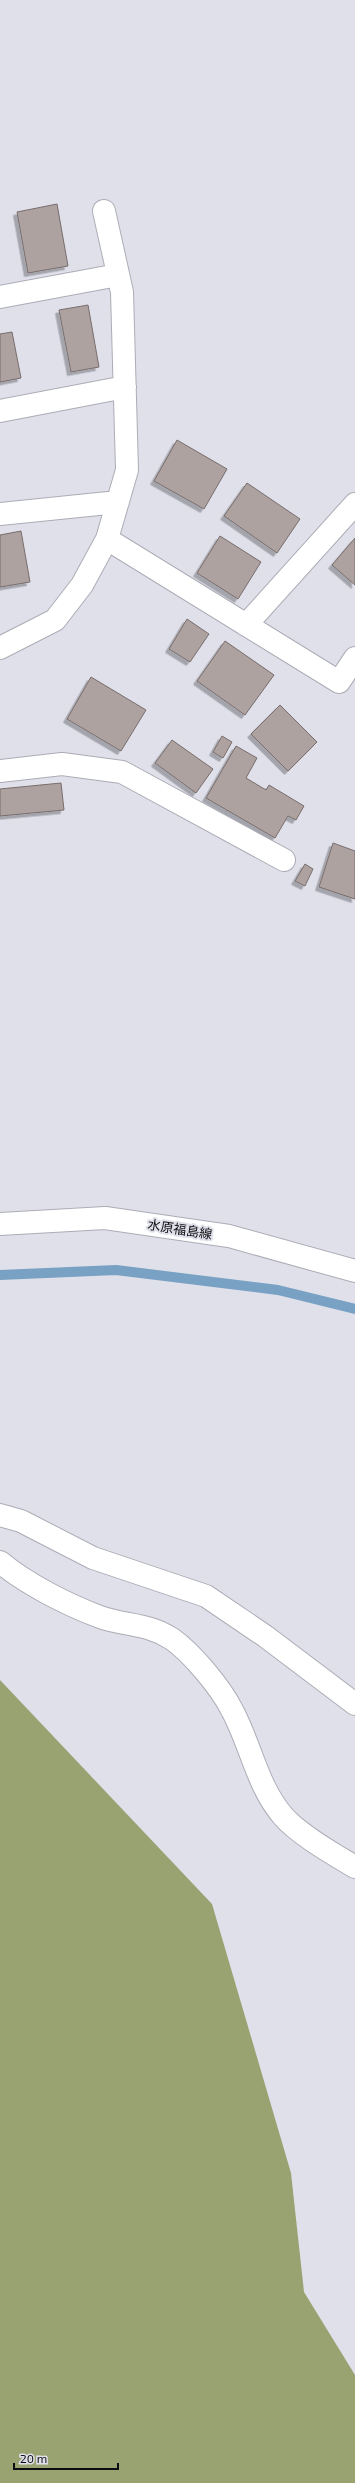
<svg xmlns="http://www.w3.org/2000/svg" width="355" height="2483" font-family="'Exo 2','Noto Sans JP',sans-serif">
	<style>
		.forest { fill: #99a372 }
		.lines { fill: none; stroke-linecap: round; stroke-linejoin: round }
		.stream { stroke: #78a1c4; stroke-width: 10 }
		.building { fill: #aea2a1; stroke: #786d6c; filter: url(#shadow) }
		.street-casing { stroke: #acacb6; stroke-width: 24 }
		.secondary-casing { stroke: #acacb6; stroke-width: 24 }
		.street { stroke: #fff; stroke-width: 22 }
		.secondary { stroke: #fff; stroke-width: 22 }
		.labels { text-anchor: middle; stroke-width: 4; stroke-linejoin: round; paint-order: stroke }
		.street-label { font-size: 13px; fill: #0c0c10; stroke: #dfe0ea }
	</style>
	<defs>
		<filter id="shadow"><feDropShadow dx="-3.5" dy="3.5" stdDeviation="0" flood-color="#0004"/></filter>
	</defs>
	<rect width="100%" height="100%" fill="#dfe0ea"/>
	<path class="forest" d="M 0,1680 L 212,1904 L 291,2173 L 304,2292 L 355,2375 L 355,2483 L 0,2483 Z"/>
	<g class="lines">
		<path class="stream" d="M 0,1275 L 116,1270 L 278,1290 L 355,1309"/>
	</g>
	<path class="building" d="M 57,204 L 68,266 L 28,273 L 17,212 Z
		M 88,305 L 99,367 L 71,372 L 59,310 Z
		M 12,332 L 21,378 L 0,382 L 0,334 Z
		M 177,440 L 227,469 L 204,509 L 154,481 Z
		M 247,483 L 300,519 L 277,553 L 224,516 Z
		M 21,531 L 30,582 L 0,587 L 0,535 Z
		M 220,536 L 261,562 L 238,599 L 197,573 Z
		M 355,538 L 355,585 L 332,565 Z
		M 187,619 L 209,634 L 190,662 L 169,649 Z
		M 225,641 L 274,675 L 245,715 L 197,681 Z
		M 91,677 L 146,710 L 121,751 L 67,719 Z
		M 280,705 L 317,742 L 288,771 L 251,734 Z
		M 222,736 L 232,742 L 223,758 L 213,752 Z
		M 172,740 L 213,769 L 196,793 L 155,763 Z
		M 236,746 L 257,758 L 246,778 L 266,790 L 269,785 L 304,806 L 296,820 L 288,816 L 275,838 L 206,798 Z
		M 61,783 L 64,810 L 0,816 L 0,789 Z
		M 333,843 L 355,851 L 355,899 L 319,887 Z
		M 305,864 L 313,869 L 305,886 L 295,881 Z"/>
	<g class="lines">
		<g class="street-casing">
			<path id="street" d="M 0,297 L 118,275
				M 0,411 L 125,387
				M 0,514 L 118,502
				M 107,539 L 339,682 L 355,658
				M 246,625 L 355,504
				M 0,648 L 55,620 L 82,585 L 107,539 L 127,470 L 122,292 L 104,211
				M 0,771 L 62,764 L 122,772 L 284,860
				M 0,1515 L 21,1521 L 93,1558 L 206,1596 L 265,1636 L 355,1704
				M 0,1562 C 26,1584 68,1605 100,1617 C 125,1626 148,1623 172,1639 C 192,1653 221,1688 232,1710 C 251,1745 257,1786 283,1816 C 298,1834 335,1855 355,1867"/>
		</g>
		<g class="secondary-casing">
			<path id="secondary" d="M 0,1224 L 105,1218 L 229,1236 L 355,1271"/>
		</g>
		<use href="#street" class="street"/>
		<use href="#secondary" class="secondary"/>
	</g>
	<g class="labels">
		<g class="street-label">
			<text transform="translate(180 1229) rotate(9)" y="5">水原福島線</text>
		</g>
	</g>
	<path d="M14 2463v6h104v-6" fill="none" stroke="#0c0c10" stroke-width="2"/>
	<text x="20" y="2463" font-size="12" fill="#0c0c10" stroke="#dfe0ea" stroke-width="3" paint-order="stroke">20 m</text>
</svg>
